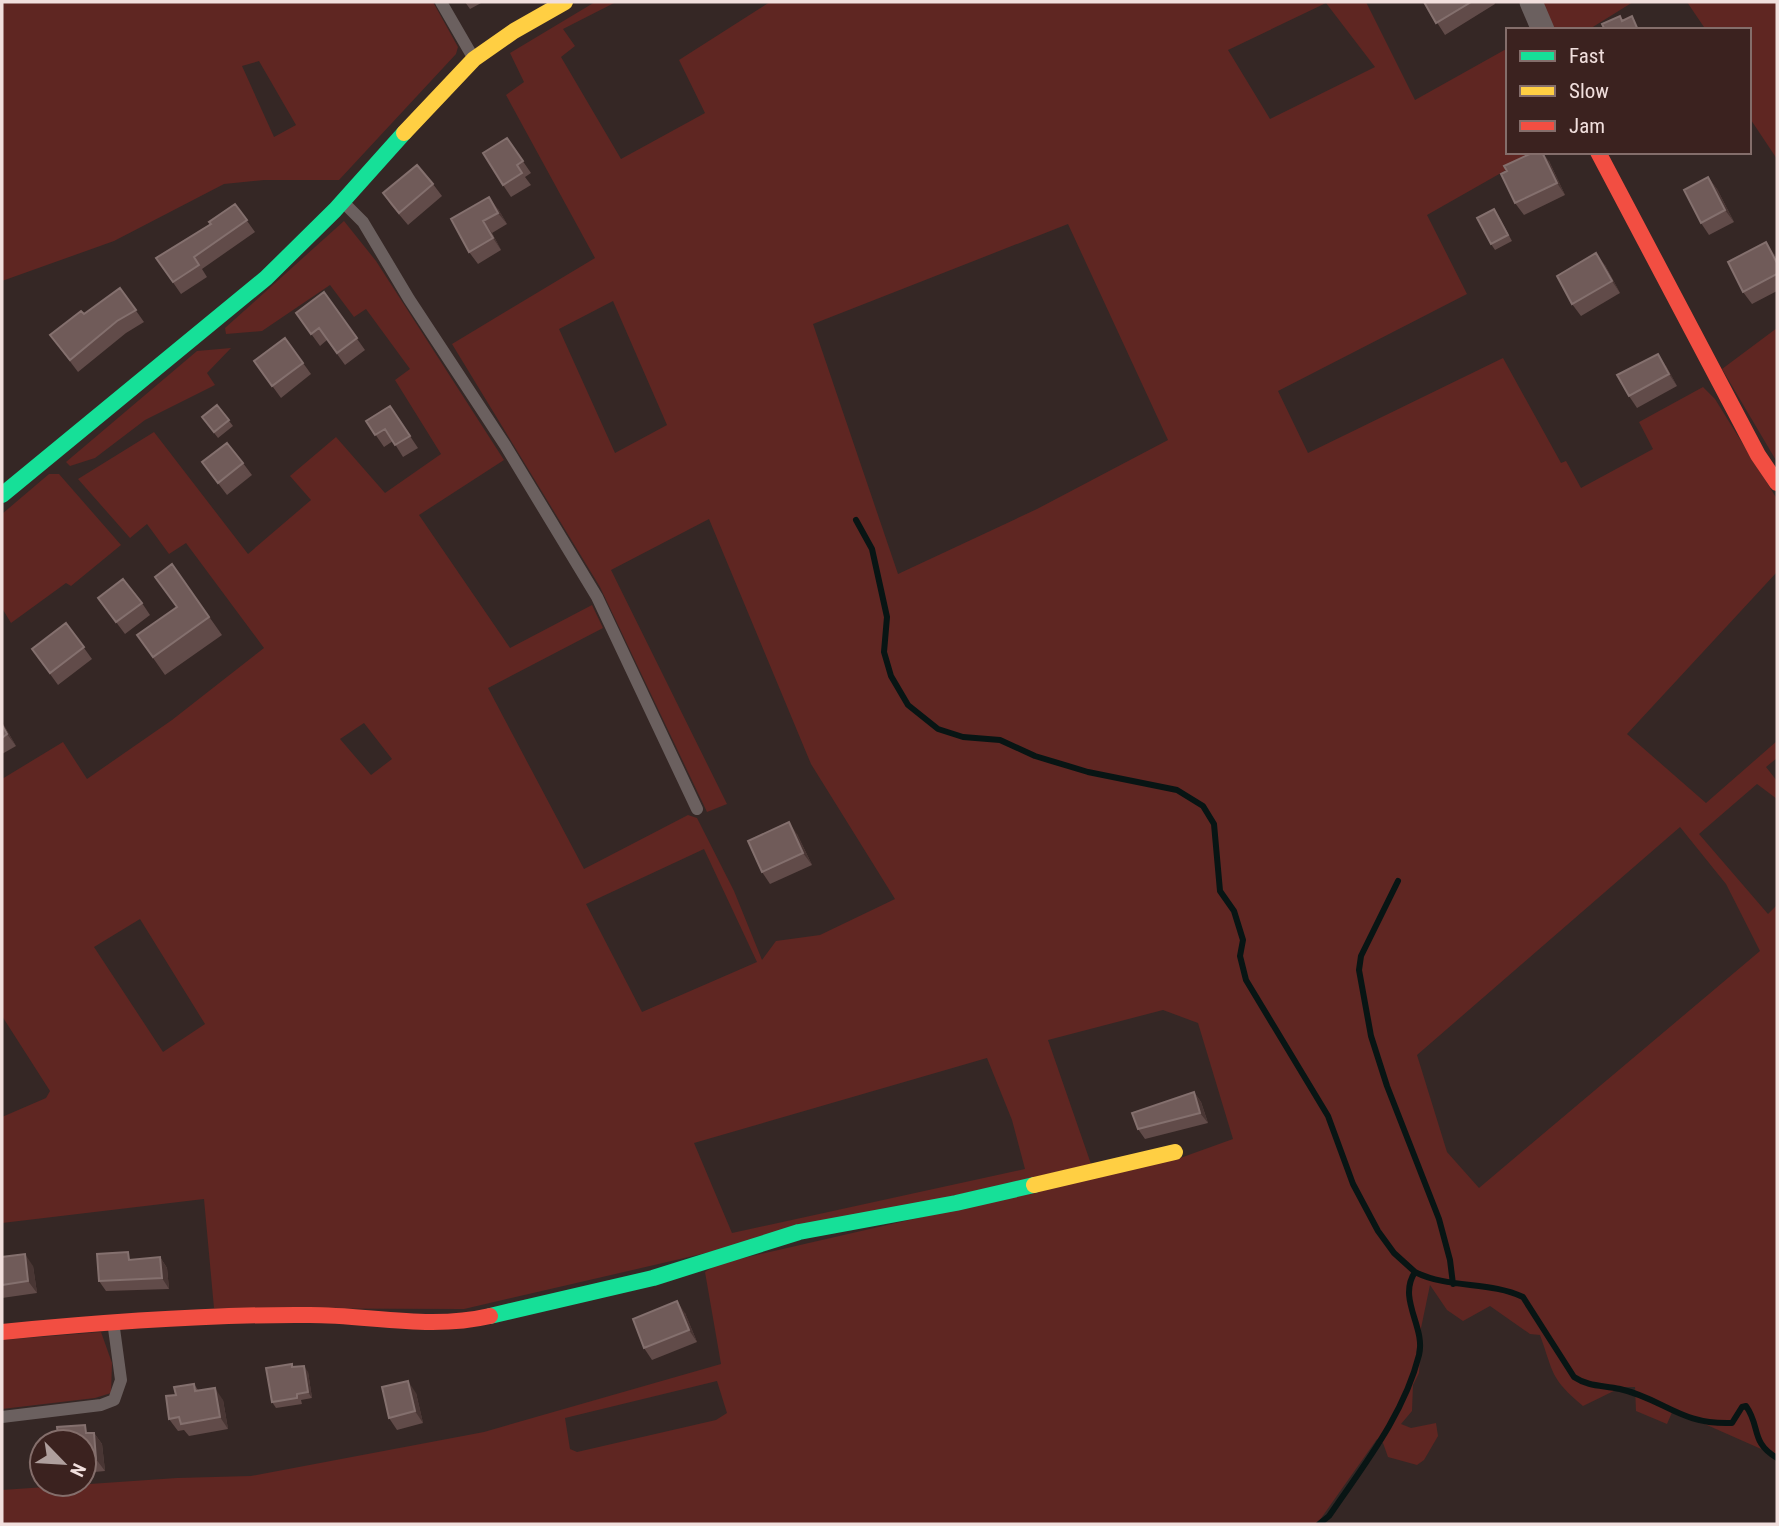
<svg xmlns="http://www.w3.org/2000/svg" width="1779" height="1526" font-family="'Roboto Condensed',sans-serif">
	<style>
		.green { fill: #5f2622; fill-rule: evenodd }
		.lines { fill: none; stroke-linecap: round; stroke-linejoin: round }
		.stream { stroke: #081514; stroke-width: 6 }
		.lane { stroke: #6b605f; stroke-width: 12 }
		.street { stroke: #6b605f; stroke-width: 23 }
		.fast { stroke: #16e098; stroke-width: 16 }
		.slow { stroke: #ffcf43; stroke-width: 16 }
		.jam { stroke: #f24e42; stroke-width: 16 }
		.wall { fill: #614b49 }
		.shaded-wall { fill: #493634 }
		.building { fill: #705b59; stroke: #84706e; stroke-width: 2 }
	</style>
	<rect width="100%" height="100%" fill="#352725"/>
	<path class="green" d="M 2,2 L 433,2 L 458,47 L 456,54 L 339,180 L 264,180 L 224,184 L 114,241 L 2,281 ZM 259,61 L 296,125 L 274,137 L 242,66 Z
		M 595,2 L 616,2 L 563,29 L 575,46 L 561,57 L 621,159 L 705,113 L 679,60 L 770,2 L 1366,2 L 1415,100 L 1508,48 L 1508,152 L 1538,152 L 1427,215 L 1467,294 L 1278,391 L 1308,453 L 1503,358 L 1561,463 L 1566,461 L 1581,488 L 1653,449 L 1639,422 L 1703,387 L 1715,399 L 1777,499 L 1777,572 L 1627,734 L 1706,803 L 1777,741 L 1777,758 L 1766,767 L 1777,781 L 1777,799 L 1757,784 L 1699,834 L 1768,914 L 1777,905 L 1777,1456 L 1673,1410 L 1667,1424 L 1636,1411 L 1635,1387 L 1622,1387 L 1583,1406 C 1550,1378 1554,1374 1540,1335 L 1530,1334 L 1490,1306 L 1463,1321 L 1447,1310 L 1430,1285 L 1416,1352 L 1420,1359 L 1419,1373 L 1413,1385 L 1412,1411 L 1401,1424 L 1411,1428 L 1436,1423 L 1438,1436 L 1424,1460 L 1417,1465 L 1388,1457 L 1383,1443 L 1377,1439 L 1317,1524 L 2,1524 L 2,1490 L 177,1478 L 251,1476 L 484,1432 L 721,1364 L 705,1272 L 717,1264 L 1183,1157 L 1233,1139 L 1198,1023 L 1163,1010 L 1048,1040 L 1091,1164 L 464,1309 L 214,1308 L 204,1199 L 2,1223 L 2,1117 L 46,1098 L 50,1091 L 2,1016 L 2,779 L 63,742 L 87,779 L 172,720 L 264,648 L 186,543 L 169,554 L 147,524 L 130,538 L 78,479 L 154,432 L 248,554 L 311,500 L 290,476 L 336,437 L 385,493 L 441,454 L 395,380 L 410,369 L 366,309 L 354,317 L 330,285 L 262,331 L 226,334 L 225,328 L 344,221 L 376,261 L 504,460 L 419,515 L 510,648 L 592,605 L 603,628 L 488,688 L 584,869 L 688,815 L 697,818 L 734,891 L 762,960 L 776,941 L 820,935 L 895,899 L 811,764 L 709,519 L 611,570 L 727,804 L 707,812 L 600,587 L 452,344 L 595,258 L 506,95 L 524,82 L 510,53 ZM 1326,3 L 1375,67 L 1270,119 L 1228,50 ZM 1068,224 L 1168,440 L 1037,509 L 898,574 L 813,324 ZM 613,301 L 667,425 L 615,453 L 559,329 ZM 364,723 L 392,759 L 371,775 L 340,739 ZM 1680,827 L 1726,884 L 1760,951 L 1479,1188 L 1447,1152 L 1417,1055 ZM 704,849 L 757,962 L 642,1012 L 586,904 ZM 140,919 L 205,1024 L 163,1052 L 94,947 ZM 987,1058 L 1012,1120 L 1025,1169 L 732,1233 L 694,1143 ZM 717,1381 L 727,1413 L 716,1420 L 577,1452 L 570,1449 L 565,1418 Z
		M 1538,2 L 1633,2 L 1588,30 L 1551,30 Z
		M 1687,2 L 1777,2 L 1777,159 L 1749,117 L 1749,30 L 1706,30 Z
		M 1777,328 L 1777,462 L 1722,369 Z
		M 231,348 L 207,373 L 215,385 L 145,420 L 95,458 L 70,466 L 66,462 L 197,351 Z
		M 49,474 L 59,474 L 121,545 L 71,586 L 66,583 L 11,623 L 2,608 L 2,514 Z
		M 101,1332 L 112,1363 L 111,1393 L 95,1398 L 2,1409 L 2,1340 Z"/>
	<g class="lines">
		<path class="stream" d="M 856,520 L 872,549 L 887,617 L 884,652 L 891,676 L 908,705 L 938,729 L 963,737 L 1000,740 L 1035,756 L 1088,772 L 1177,790 L 1203,806 L 1214,824 L 1220,891 L 1234,911 L 1243,940 L 1240,956 L 1246,980 L 1328,1116 L 1353,1184 L 1378,1231 L 1394,1253 L 1415,1272
			M 1398,881 L 1361,956 L 1359,970 L 1371,1036 L 1387,1086 L 1439,1219 L 1450,1260 L 1453,1284
			M 1319,1524 L 1329,1516 C 1363,1466 1404,1415 1419,1355 C 1426,1327 1397,1299 1415,1272 C 1449,1289 1490,1281 1523,1297 L 1574,1377 C 1589,1387 1603,1385 1620,1389 C 1664,1399 1680,1425 1732,1423 L 1742,1407 L 1746,1406 C 1761,1427 1750,1442 1777,1458"/>
		<path class="lane" d="M 441,2 L 474,59
			M 343,202 L 363,222 L 409,299 L 505,445 L 597,597 L 697,809
			M 2,1417 L 101,1405 L 114,1400 L 121,1380 L 113,1321"/>
		<path class="street" d="M 1531,2 L 1543,30"/>
		<path class="fast" d="M 2,495 L 266,278 L 335,210 L 404,133
			M 490,1316 L 653,1278 L 799,1232 L 956,1203 L 1034,1185"/>
		<path class="slow" d="M 404,133 L 474,59 L 514,31 L 565,2
			M 1034,1185 L 1175,1152"/>
		<path class="jam" d="M 1598,152 L 1758,455 L 1777,483
			M 2,1332 C 104,1322 207,1314 310,1315 C 370,1315 430,1330 490,1316"/>
	</g>
	<path class="wall" d="M 465,2 L 483,2 L 470,9 Z
		M 1424,2 L 1494,2 L 1495,4 L 1445,35 Z
		M 507,138 L 531,173 L 525,177 L 531,185 L 511,197 L 503,185 Z
		M 1549,161 L 1565,195 L 1524,215 L 1515,203 Z
		M 1708,177 L 1717,189 L 1734,222 L 1709,235 L 1701,223 Z
		M 433,184 L 442,196 L 408,225 L 391,205 L 383,193 Z
		M 235,204 L 255,232 L 202,269 L 207,277 L 181,294 L 156,258 L 211,224 Z
		M 498,209 L 507,224 L 492,233 L 501,250 L 478,264 L 469,252 L 451,219 Z
		M 1498,215 L 1512,241 L 1495,250 L 1491,244 Z
		M 1774,254 L 1777,259 L 1777,291 L 1752,304 L 1743,292 Z
		M 1605,265 L 1620,293 L 1581,316 L 1572,304 Z
		M 120,288 L 144,322 L 126,333 L 78,372 L 50,335 L 84,314 Z
		M 324,292 L 365,350 L 345,365 L 327,340 L 320,346 L 296,313 Z
		M 285,338 L 311,374 L 281,398 L 254,361 Z
		M 1666,366 L 1677,386 L 1637,408 L 1629,396 Z
		M 217,405 L 233,426 L 218,438 L 202,417 Z
		M 390,406 L 418,448 L 403,457 L 393,441 L 384,447 L 366,421 Z
		M 202,462 L 243,463 L 252,475 L 227,495 Z
		M 172,564 L 222,635 L 165,675 L 137,635 L 177,607 Z
		M 98,598 L 142,603 L 150,615 L 125,634 Z
		M 66,623 L 92,659 L 58,685 L 32,649 Z
		M 2,722 L 16,746 L 2,754 Z
		M 797,834 L 812,865 L 770,884 L 762,872 Z
		M 1194,1092 L 1201,1102 L 1208,1123 L 1145,1139 L 1138,1129 Z
		M 2,1257 L 33,1266 L 37,1293 L 2,1298 Z
		M 160,1257 L 167,1268 L 169,1289 L 106,1291 L 99,1281 L 134,1260 Z
		M 685,1313 L 697,1342 L 652,1360 L 644,1348 Z
		M 292,1364 L 294,1367 L 308,1372 L 312,1398 L 301,1400 L 302,1404 L 276,1408 L 272,1402 Z
		M 194,1384 L 198,1390 L 223,1400 L 228,1429 L 189,1436 L 184,1430 L 178,1431 L 169,1419 L 176,1395 Z
		M 416,1393 L 423,1423 L 397,1430 L 389,1418 Z
		M 91,1433 L 94,1433 L 102,1444 L 105,1471 L 84,1473 L 84,1442 Z"/>
	<path class="shaded-wall" d="M 1542,152 L 1549,161 L 1565,195 L 1557,183 Z
		M 1708,177 L 1717,189 L 1734,222 L 1725,210 Z
		M 489,197 L 498,209 L 507,224 L 498,213 Z
		M 483,221 L 492,233 L 501,250 L 493,238 Z
		M 1766,242 L 1774,254 L 1777,259 L 1777,263 Z
		M 1596,253 L 1605,265 L 1620,293 L 1612,281 Z
		M 1658,354 L 1666,366 L 1677,386 L 1669,374 Z
		M 2,722 L 16,746 L 7,734 L 2,725 Z
		M 789,822 L 797,834 L 812,865 L 803,853 Z
		M 1194,1092 L 1201,1102 L 1208,1123 L 1200,1113 Z
		M 25,1254 L 33,1266 L 37,1293 L 28,1281 Z
		M 160,1257 L 167,1268 L 169,1289 L 162,1278 Z
		M 677,1301 L 685,1313 L 697,1342 L 689,1330 Z
		M 304,1366 L 308,1372 L 312,1398 L 308,1392 Z
		M 408,1381 L 416,1393 L 423,1423 L 415,1411 Z
		M 215,1388 L 223,1400 L 228,1429 L 220,1417 Z
		M 94,1433 L 102,1444 L 105,1471 L 96,1459 Z"/>
	<path class="building" d="M 1424,2 L 1471,2 L 1436,23 Z
		M 1620,16 L 1622,21 L 1632,16 L 1638,30 L 1605,30 L 1602,24 Z
		M 507,138 L 523,161 L 517,165 L 522,173 L 503,185 L 483,153 Z
		M 1534,152 L 1542,152 L 1557,183 L 1515,203 L 1501,174 L 1507,171 L 1504,166 Z
		M 417,165 L 433,184 L 399,213 L 383,193 Z
		M 1708,177 L 1725,210 L 1701,223 L 1684,190 Z
		M 489,197 L 498,213 L 483,221 L 493,238 L 469,252 L 451,219 Z
		M 235,204 L 247,220 L 194,257 L 199,265 L 173,282 L 156,258 L 211,224 L 209,222 Z
		M 1494,209 L 1508,235 L 1491,244 L 1477,218 Z
		M 1766,242 L 1777,263 L 1777,274 L 1743,292 L 1728,262 Z
		M 1596,253 L 1612,281 L 1572,304 L 1557,276 Z
		M 120,288 L 136,310 L 117,321 L 70,360 L 50,335 L 81,311 L 84,314 Z
		M 324,292 L 357,338 L 337,353 L 319,328 L 311,334 L 296,313 Z
		M 285,338 L 303,363 L 272,386 L 254,361 Z
		M 1658,354 L 1669,374 L 1629,396 L 1617,375 Z
		M 217,405 L 229,420 L 214,432 L 202,417 Z
		M 390,406 L 410,436 L 395,445 L 385,429 L 375,435 L 366,421 Z
		M 227,443 L 243,463 L 218,483 L 202,462 Z
		M 172,564 L 209,617 L 153,657 L 137,635 L 177,607 L 155,577 Z
		M 123,579 L 142,603 L 116,622 L 98,598 Z
		M 66,623 L 84,647 L 50,673 L 32,649 Z
		M 2,725 L 7,734 L 2,738 Z
		M 789,822 L 803,853 L 762,872 L 748,841 Z
		M 1194,1092 L 1200,1113 L 1138,1129 L 1132,1113 Z
		M 128,1252 L 129,1260 L 160,1257 L 162,1278 L 99,1281 L 97,1254 Z
		M 25,1254 L 28,1281 L 2,1285 L 2,1257 Z
		M 677,1301 L 689,1330 L 644,1348 L 633,1319 Z
		M 292,1364 L 292,1367 L 304,1366 L 308,1392 L 297,1394 L 297,1398 L 272,1402 L 266,1368 Z
		M 408,1381 L 415,1411 L 389,1418 L 382,1387 Z
		M 194,1384 L 195,1391 L 215,1388 L 220,1417 L 181,1424 L 179,1417 L 169,1419 L 166,1396 L 176,1395 L 174,1387 Z
		M 85,1425 L 86,1433 L 94,1433 L 96,1459 L 84,1460 L 84,1442 L 59,1442 L 57,1427 Z"/>
	<rect width="1779" height="1526" fill="none" stroke="#f1dfdd" stroke-width="7"/>
	<rect x="1506" y="28" width="245" height="126" fill="#3b221f" stroke="#846e6b" stroke-width="2"/>
	<rect x="1520" y="51" width="35" height="10" fill="#16e098" stroke="#846e6b" stroke-width="2"/>
	<text x="1569" y="63" font-size="21" fill="#f1dfdd">Fast</text>
	<rect x="1520" y="86" width="35" height="10" fill="#ffcf43" stroke="#846e6b" stroke-width="2"/>
	<text x="1569" y="98" font-size="21" fill="#f1dfdd">Slow</text>
	<rect x="1520" y="121" width="35" height="10" fill="#f24e42" stroke="#846e6b" stroke-width="2"/>
	<text x="1569" y="133" font-size="21" fill="#f1dfdd">Jam</text>
	<g transform="translate(63 1463) rotate(115)"><circle r="33" fill="#3b221f" stroke="#846e6b" stroke-width="2"/>
	<path d="M0-5L12 26L0 18L-12 26Z" fill="#af9f9d"/>
	<text y="-10" font-size="19" font-weight="bold" text-anchor="middle" fill="#f1dfdd">N</text>
	</g>
</svg>
